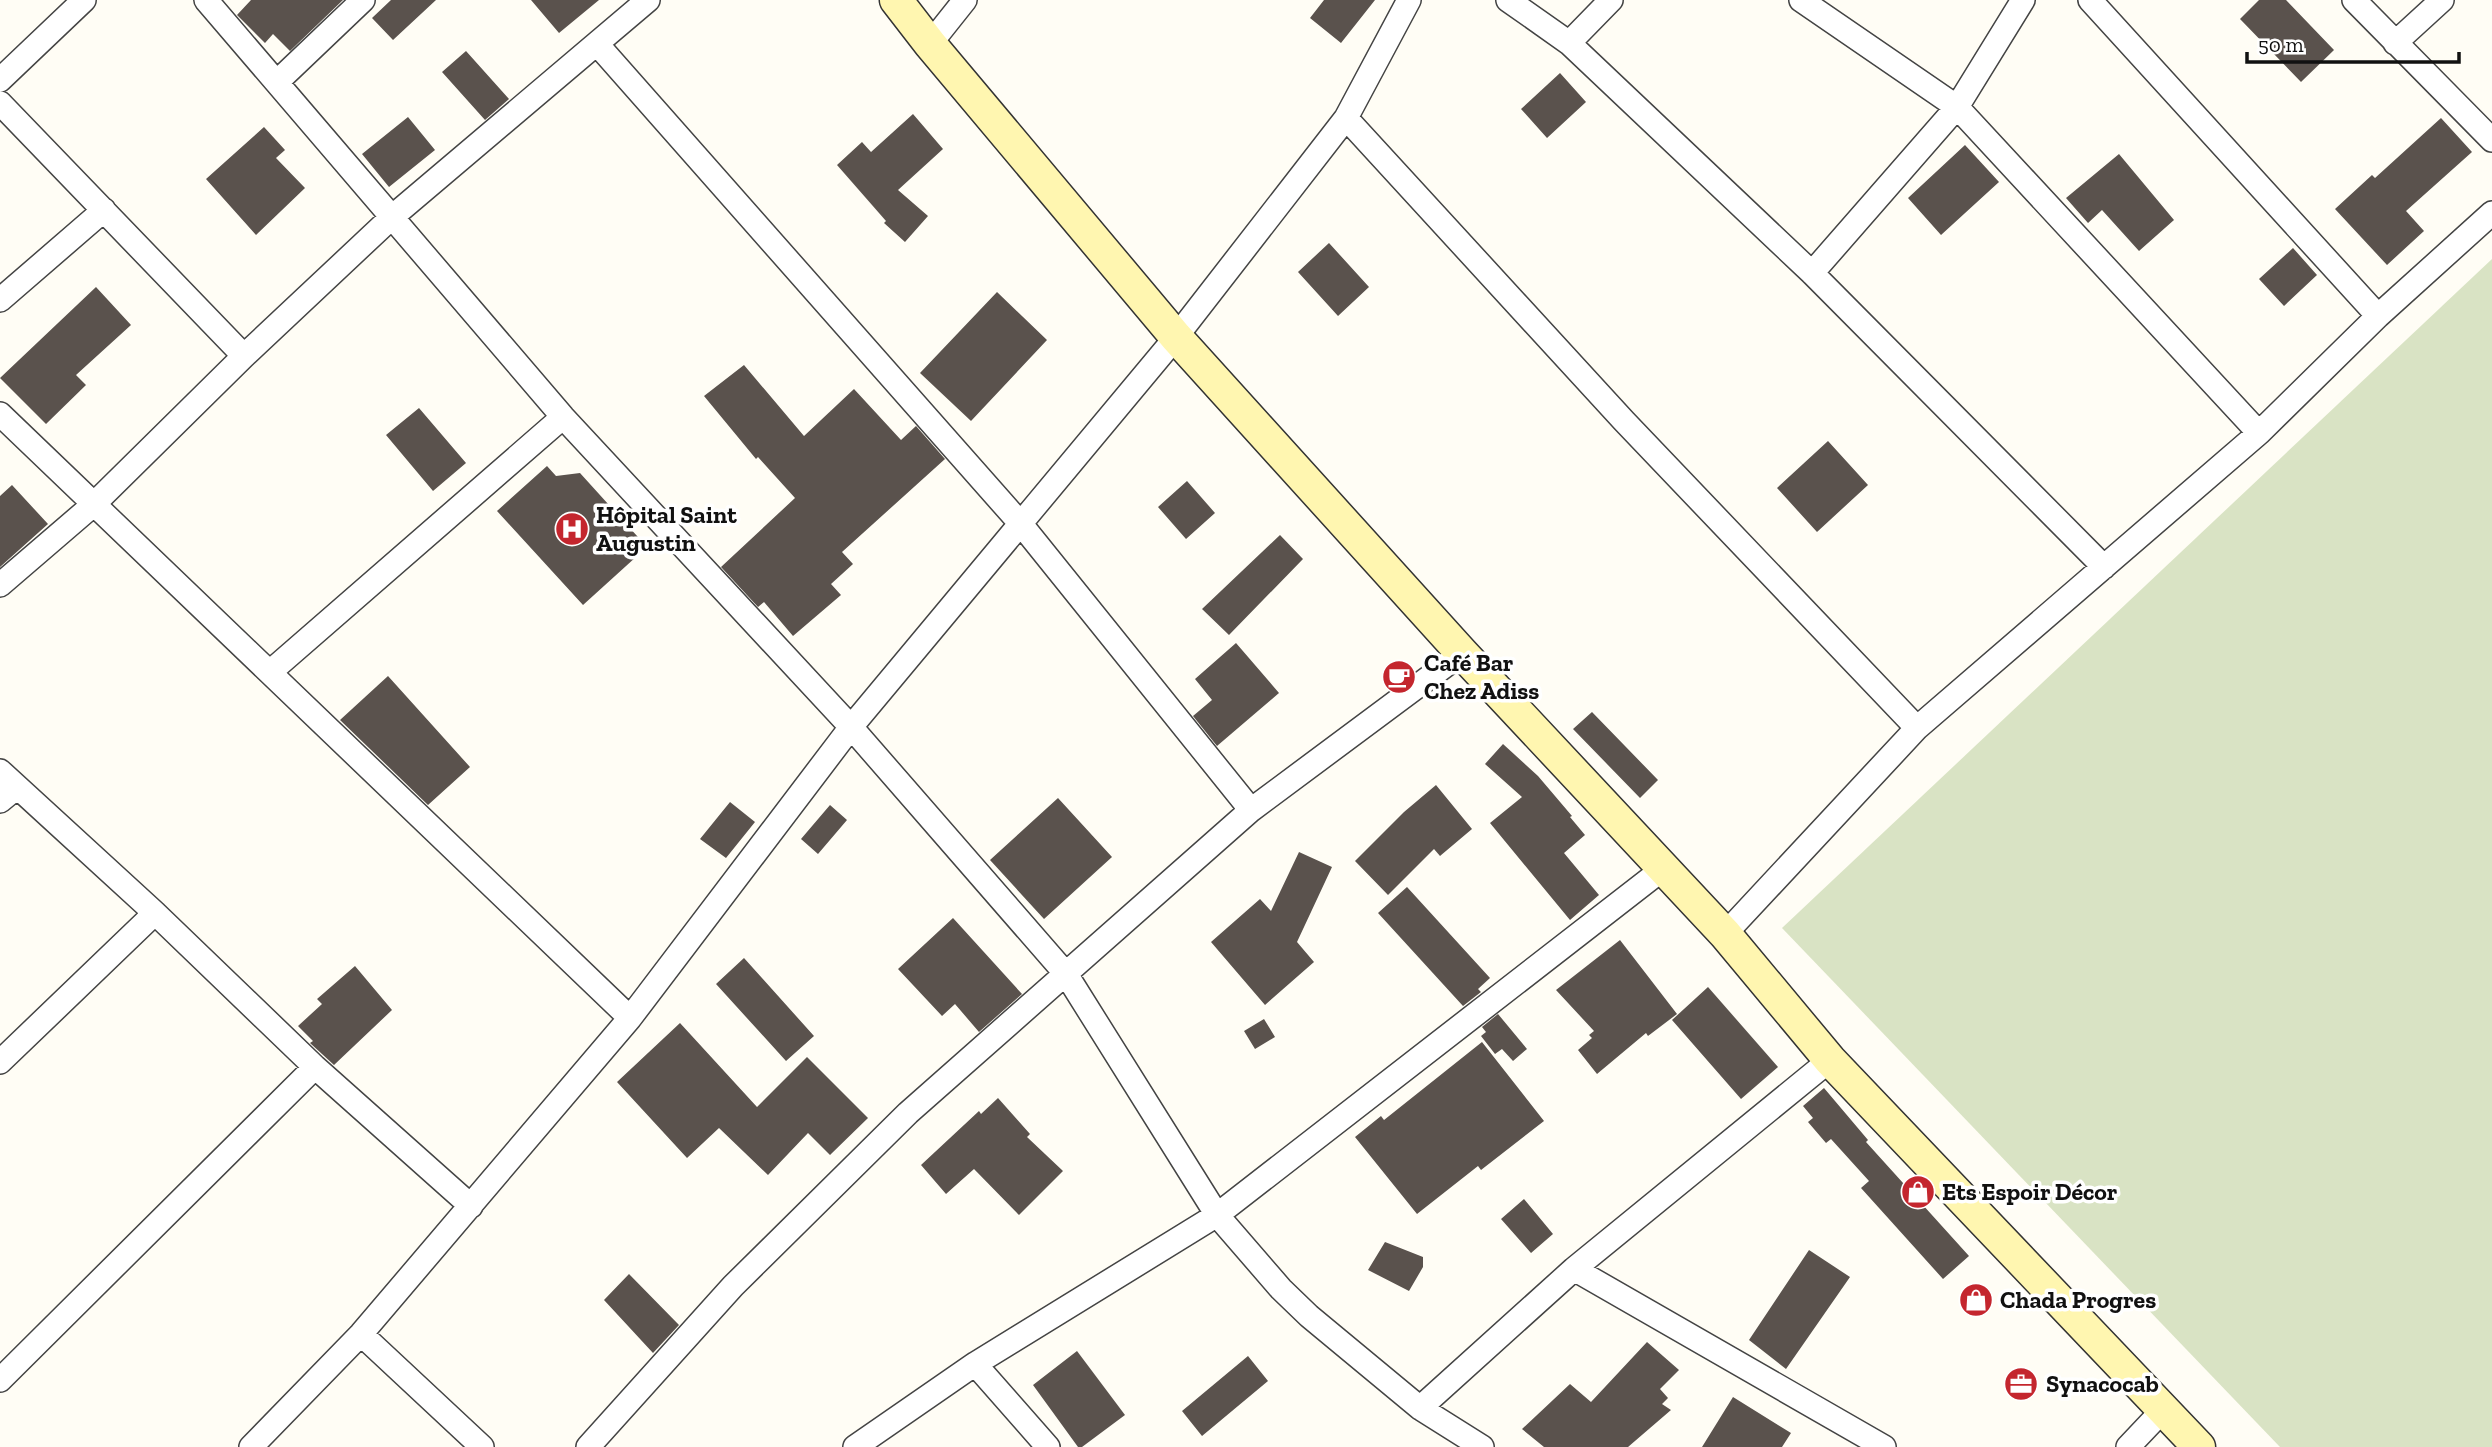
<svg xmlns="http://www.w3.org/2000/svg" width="2492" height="1447" font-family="'Zilla Slab',serif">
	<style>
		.cemetery { fill: #d9e3c4 }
		.building { fill: #5a524d }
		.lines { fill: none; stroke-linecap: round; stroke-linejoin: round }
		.street-casing { stroke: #444; stroke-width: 26 }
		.secondary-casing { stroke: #333; stroke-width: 35 }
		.street { stroke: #fff; stroke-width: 23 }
		.secondary { stroke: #fff6b0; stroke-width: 32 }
		.labels { text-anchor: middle; stroke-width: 7; stroke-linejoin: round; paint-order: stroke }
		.poi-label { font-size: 24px; font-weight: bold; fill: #111; stroke: #fff; text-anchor: start }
	</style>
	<rect width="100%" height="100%" fill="#fffdf5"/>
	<path class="cemetery" d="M 2492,259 L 2492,1447 L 2280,1447 L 1782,928 Z"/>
	<path class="building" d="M 251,0 L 343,0 L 290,51 L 273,34 L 265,43 L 237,15 Z
		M 391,0 L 436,0 L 393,40 L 372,18 Z
		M 531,0 L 599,0 L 559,33 Z
		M 1324,0 L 1375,0 L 1341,43 L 1310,18 Z
		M 2259,0 L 2286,0 L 2334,50 L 2301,82 L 2240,19 Z
		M 466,51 L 509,99 L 485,120 L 442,72 Z
		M 1560,73 L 1586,102 L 1547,138 L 1521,109 Z
		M 913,114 L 943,149 L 898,190 L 928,216 L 905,242 L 884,223 L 886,221 L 837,165 L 862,142 L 871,152 Z
		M 408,117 L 435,150 L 389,187 L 362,154 Z
		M 2441,118 L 2472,152 L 2406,211 L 2424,231 L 2387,265 L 2335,209 L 2372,175 L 2375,178 Z
		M 264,127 L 285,150 L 276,158 L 305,188 L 256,235 L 206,179 Z
		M 1965,145 L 1999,182 L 1941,235 L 1908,198 Z
		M 2119,154 L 2174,220 L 2139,251 L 2102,210 L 2088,223 L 2066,198 Z
		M 1329,243 L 1369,287 L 1338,316 L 1298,272 Z
		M 2293,248 L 2317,275 L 2284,306 L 2259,279 Z
		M 96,287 L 131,325 L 76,375 L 86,385 L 46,424 L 0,378 Z
		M 997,292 L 1047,340 L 971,421 L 920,373 Z
		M 744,365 L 804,436 L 854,389 L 901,440 L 916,426 L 945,459 L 842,552 L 853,564 L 831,584 L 841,595 L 793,636 L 764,602 L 758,607 L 721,567 L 795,498 L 758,457 L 756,459 L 704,396 Z
		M 419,408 L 466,463 L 433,491 L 386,435 Z
		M 1828,441 L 1868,485 L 1817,532 L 1777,488 Z
		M 547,466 L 556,476 L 580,473 L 647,547 L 583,605 L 497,511 Z
		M 1187,481 L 1215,513 L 1186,539 L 1158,507 Z
		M 12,485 L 48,524 L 0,567 L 0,496 Z
		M 1280,535 L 1303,559 L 1229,635 L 1202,609 Z
		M 1236,643 L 1279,693 L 1217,746 L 1193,716 L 1212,700 L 1195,679 Z
		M 388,676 L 470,767 L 428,805 L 340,720 Z
		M 1592,712 L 1658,780 L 1640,798 L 1573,729 Z
		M 1503,744 L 1538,776 L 1572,816 L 1570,817 L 1585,835 L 1564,853 L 1599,895 L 1570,920 L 1490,823 L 1522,797 L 1485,764 Z
		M 1436,785 L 1472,829 L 1440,856 L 1434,849 L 1388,895 L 1355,861 L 1404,812 Z
		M 1058,798 L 1112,857 L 1044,919 L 990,860 Z
		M 730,802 L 755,822 L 726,858 L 700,839 Z
		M 830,805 L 847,820 L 818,854 L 801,839 Z
		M 1299,852 L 1332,867 L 1297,942 L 1314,962 L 1265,1005 L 1211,942 L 1260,899 L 1271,911 Z
		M 1407,887 L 1490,978 L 1478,989 L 1481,992 L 1463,1006 L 1378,913 Z
		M 953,918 L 1022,994 L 979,1032 L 955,1004 L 942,1016 L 898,969 Z
		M 1620,940 L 1677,1014 L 1648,1036 L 1646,1033 L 1597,1074 L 1578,1050 L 1592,1038 L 1589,1035 L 1594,1031 L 1556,990 Z
		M 744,958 L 814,1036 L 786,1061 L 716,984 Z
		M 355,966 L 392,1010 L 334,1065 L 310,1043 L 313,1041 L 298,1026 L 322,1004 L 317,999 Z
		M 1708,987 L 1778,1067 L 1741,1099 L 1672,1020 Z
		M 1498,1014 L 1527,1049 L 1513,1061 L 1502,1049 L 1495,1054 L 1481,1036 L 1486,1032 L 1482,1027 Z
		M 1264,1019 L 1275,1037 L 1255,1049 L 1244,1031 Z
		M 680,1023 L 757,1107 L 807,1057 L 868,1118 L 830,1155 L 808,1133 L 768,1175 L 719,1128 L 687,1158 L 617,1082 Z
		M 1482,1042 L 1544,1121 L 1481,1170 L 1478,1166 L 1417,1214 L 1355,1137 L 1381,1116 L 1384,1120 Z
		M 1824,1088 L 1868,1140 L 1866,1142 L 1969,1256 L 1943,1279 L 1861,1188 L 1869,1181 L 1831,1139 L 1826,1143 L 1808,1122 L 1813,1118 L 1803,1106 Z
		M 998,1098 L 1030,1134 L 1027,1137 L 1063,1171 L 1019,1215 L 974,1169 L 946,1194 L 921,1165 L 979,1111 L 981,1114 Z
		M 1524,1199 L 1553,1234 L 1531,1253 L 1501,1219 Z
		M 1385,1242 L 1423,1257 L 1423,1267 L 1409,1291 L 1368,1270 Z
		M 1809,1250 L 1850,1277 L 1786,1369 L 1749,1340 Z
		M 629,1274 L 679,1325 L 653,1353 L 604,1300 Z
		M 1647,1342 L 1679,1370 L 1660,1389 L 1668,1398 L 1662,1404 L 1671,1410 L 1628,1447 L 1544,1447 L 1522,1429 L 1570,1384 L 1591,1402 Z
		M 1077,1351 L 1125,1415 L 1082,1447 L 1078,1447 L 1033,1385 Z
		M 1248,1356 L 1268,1381 L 1202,1436 L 1182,1411 Z
		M 1733,1397 L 1791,1433 L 1782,1447 L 1702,1447 Z"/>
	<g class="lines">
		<g class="street-casing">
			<path id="street" d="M 206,0 L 563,417 L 851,727 L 1066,974 L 1217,1215 L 1281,1289 L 1309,1316 L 1420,1408 L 1482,1447
				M 1508,0 L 1569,43 L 1812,273 L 2104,567
				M 1801,0 L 1957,107 L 2259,433
				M 2090,0 L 2378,316
				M 2354,0 L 2492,140
				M 1569,43 L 1611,0
				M 2395,43 L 2442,0
				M 597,44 L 1020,523 L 1251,810
				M 930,44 L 965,0
				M 0,80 L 84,0
				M 278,81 L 363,0
				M 0,103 L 244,356
				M 1346,118 L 1624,421 L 1917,728
				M 1812,273 L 1957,107 L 2023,0
				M 0,300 L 104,210
				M 0,414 L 630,1018
				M 0,585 L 93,505 L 244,356 L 392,217 L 648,0
				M 270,672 L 563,417
				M 0,771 L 155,913 L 315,1067 L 471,1206
				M 0,801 L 17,787
				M 1725,934 L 1917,728 L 2259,433 L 2378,316 L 2492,213
				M 0,1062 L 155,913
				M 1574,1269 L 1884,1447
				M 361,1334 L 482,1447
				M 975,1364 L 1048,1447
				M 0,1380 L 315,1067
				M 1420,1408 L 1574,1269 L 1830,1060
				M 251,1447 L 361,1334 L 630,1018 L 851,727 L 1176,337 L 1346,118 L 1409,0
				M 588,1447 L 733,1286 L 908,1113 L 1251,810 L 1462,653
				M 855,1447 L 975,1364 L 1217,1215 L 1664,868
				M 2128,1447 L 2163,1410"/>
		</g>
		<g class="secondary-casing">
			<path id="secondary" d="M 896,0 L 930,44 L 1176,337 L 1462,653 L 1725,934 L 1830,1060 L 2199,1447"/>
		</g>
		<use href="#street" class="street"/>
		<use href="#secondary" class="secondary"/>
	</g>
	<defs>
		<g id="hospital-disc" transform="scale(1.75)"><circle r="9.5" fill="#c4262e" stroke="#fff"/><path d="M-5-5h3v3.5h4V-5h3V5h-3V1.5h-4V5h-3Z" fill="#fff"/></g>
		<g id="cafe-disc" transform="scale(1.75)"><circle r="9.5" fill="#c4262e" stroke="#fff"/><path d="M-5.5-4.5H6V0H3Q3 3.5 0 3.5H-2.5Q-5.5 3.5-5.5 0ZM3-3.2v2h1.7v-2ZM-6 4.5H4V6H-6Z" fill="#fff"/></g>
		<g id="shop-disc" transform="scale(1.75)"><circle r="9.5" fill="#c4262e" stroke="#fff"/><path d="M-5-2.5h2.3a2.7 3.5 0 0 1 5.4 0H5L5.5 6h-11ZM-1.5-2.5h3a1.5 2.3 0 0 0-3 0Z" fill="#fff"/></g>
		<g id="office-disc" transform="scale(1.75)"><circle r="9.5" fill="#c4262e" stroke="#fff"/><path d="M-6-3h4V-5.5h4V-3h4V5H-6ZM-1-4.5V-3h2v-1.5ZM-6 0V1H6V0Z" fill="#fff"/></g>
	</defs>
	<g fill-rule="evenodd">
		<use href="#hospital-disc" x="572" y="529"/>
		<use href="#cafe-disc" x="1399" y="677"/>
		<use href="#shop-disc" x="1918" y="1192"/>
		<use href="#shop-disc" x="1976" y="1300"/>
		<use href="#office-disc" x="2021" y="1384"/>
	</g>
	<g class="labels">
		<g class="poi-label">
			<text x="596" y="523">Hôpital Saint<tspan x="596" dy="28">Augustin</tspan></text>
			<text x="1424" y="671">Café Bar<tspan x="1424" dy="28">Chez Adiss</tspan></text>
			<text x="1942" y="1200">Ets Espoir Décor</text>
			<text x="2000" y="1308">Chada Progres</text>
			<text x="2046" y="1392">Synacocab</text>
		</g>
	</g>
	<path d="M2247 52v10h212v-10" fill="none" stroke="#111111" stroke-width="3.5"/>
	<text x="2258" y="52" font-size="21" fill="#111111" stroke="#ffffff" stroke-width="5" paint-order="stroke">50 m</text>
</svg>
